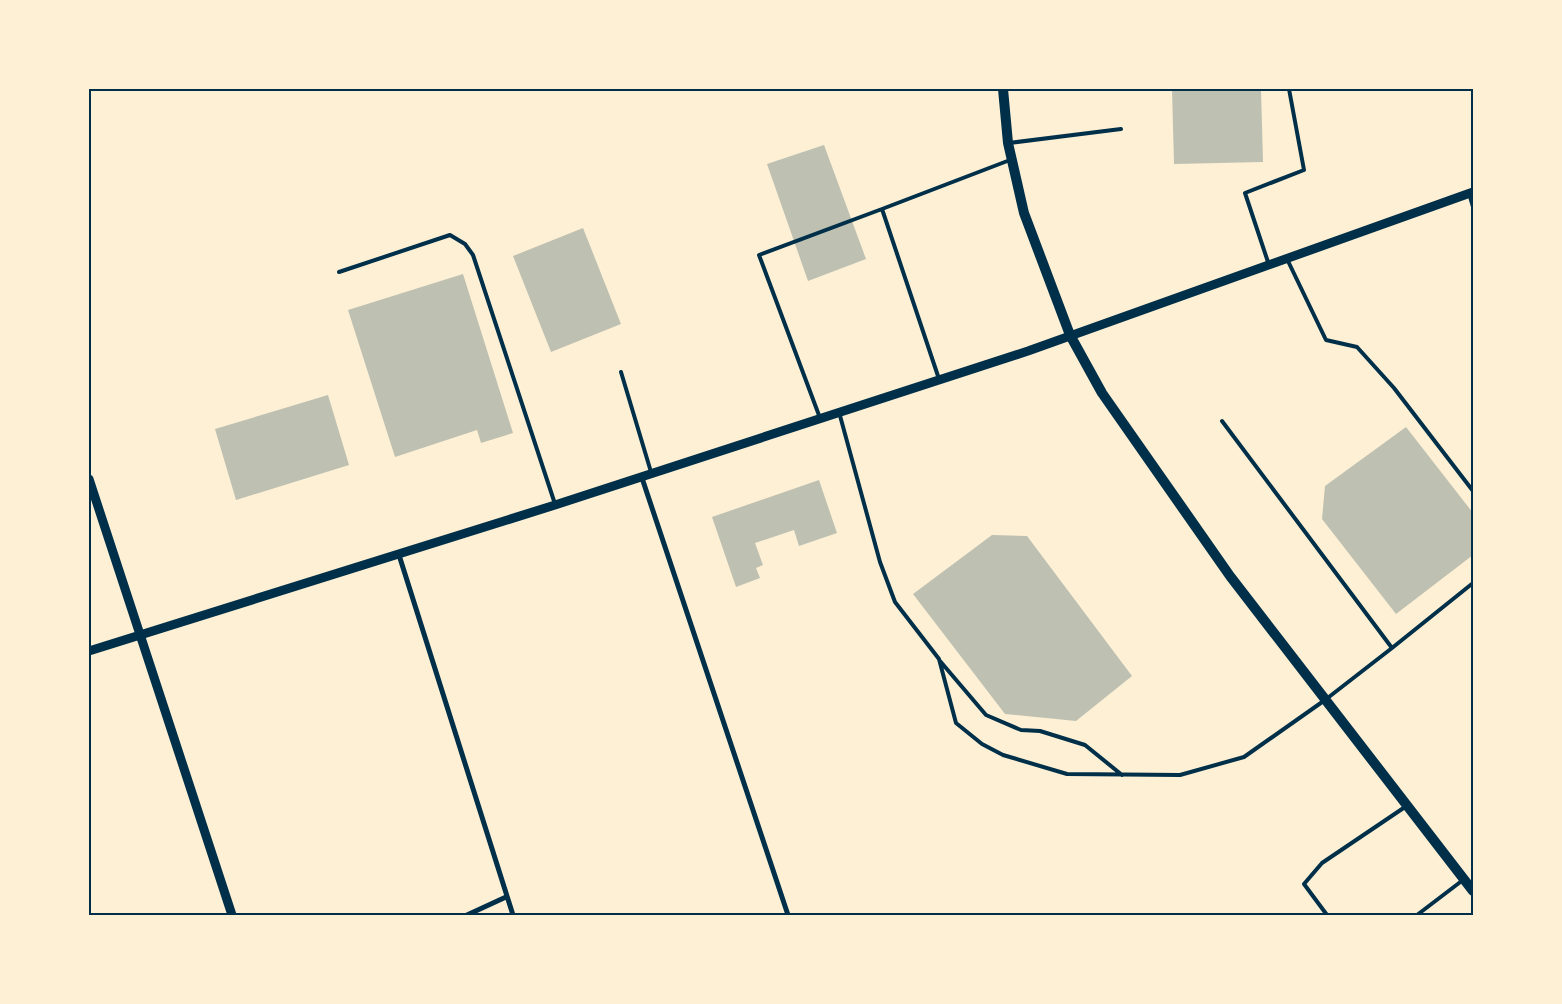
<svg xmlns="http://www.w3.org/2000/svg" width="1562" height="1004" font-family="Commissioner,sans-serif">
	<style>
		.building { fill: #bec0b2 }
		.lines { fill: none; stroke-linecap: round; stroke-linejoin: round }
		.service { stroke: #003049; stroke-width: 4 }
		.minor { stroke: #003049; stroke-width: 5 }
		.tertiary { stroke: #003049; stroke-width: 9 }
		.secondary { stroke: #003049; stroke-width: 10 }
		.neatline { fill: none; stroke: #003049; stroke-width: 2 }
	</style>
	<rect width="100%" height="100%" fill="#fdf0d5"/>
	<path class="building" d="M 1172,89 L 1261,89 L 1263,162 L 1174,164 Z
		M 824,145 L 866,259 L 808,281 L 767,164 Z
		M 583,228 L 621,324 L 551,352 L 513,256 Z
		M 463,274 L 513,433 L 481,443 L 477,430 L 395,457 L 348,310 Z
		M 328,395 L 349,465 L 236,500 L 215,429 Z
		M 1406,427 L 1473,513 L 1473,555 L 1396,614 L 1322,519 L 1325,486 Z
		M 819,480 L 837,533 L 799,546 L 794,530 L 755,543 L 763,565 L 756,568 L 760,578 L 736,587 L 712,517 Z
		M 992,535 L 1027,536 L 1132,676 L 1076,721 L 1005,714 L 913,594 Z"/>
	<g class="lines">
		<path class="service" d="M 1009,143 L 1121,129
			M 1469,193 L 1473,207
			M 882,209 L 1010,160
			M 1287,259 L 1326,340 L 1357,347 L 1394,388 L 1473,491
			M 1269,265 L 1245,193 L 1304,170 L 1289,89
			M 339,272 L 450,235 L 465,244 L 473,255 L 555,504
			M 621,372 L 651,472
			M 839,412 L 880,562 L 895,602 L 939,659 L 956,723 L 982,744 L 1003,755 L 1067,774 L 1180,775 L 1244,757 L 1325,700 L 1392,648 L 1222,421
			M 820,418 L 759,255 L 882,209 L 939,379
			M 1392,648 L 1473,583
			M 940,661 L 986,715 L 1021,730 L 1040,731 L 1085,745 L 1122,775
			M 1327,915 L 1304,884 L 1322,863 L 1405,807
			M 1417,915 L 1463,880"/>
		<path class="minor" d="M 642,478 L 788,915
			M 399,555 L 513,915
			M 467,915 L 506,897"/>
		<path class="tertiary" d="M 89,479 L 232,915
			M 89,651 L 555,505 L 1028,351 L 1473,192"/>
		<path class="secondary" d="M 1003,89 L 1008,143 L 1024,213 L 1070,335 L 1102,393 L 1230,576 L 1473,891"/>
	</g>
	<rect width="1562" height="1004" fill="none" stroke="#fdf0d5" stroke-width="180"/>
	<rect x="90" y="90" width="1382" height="824" class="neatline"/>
</svg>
